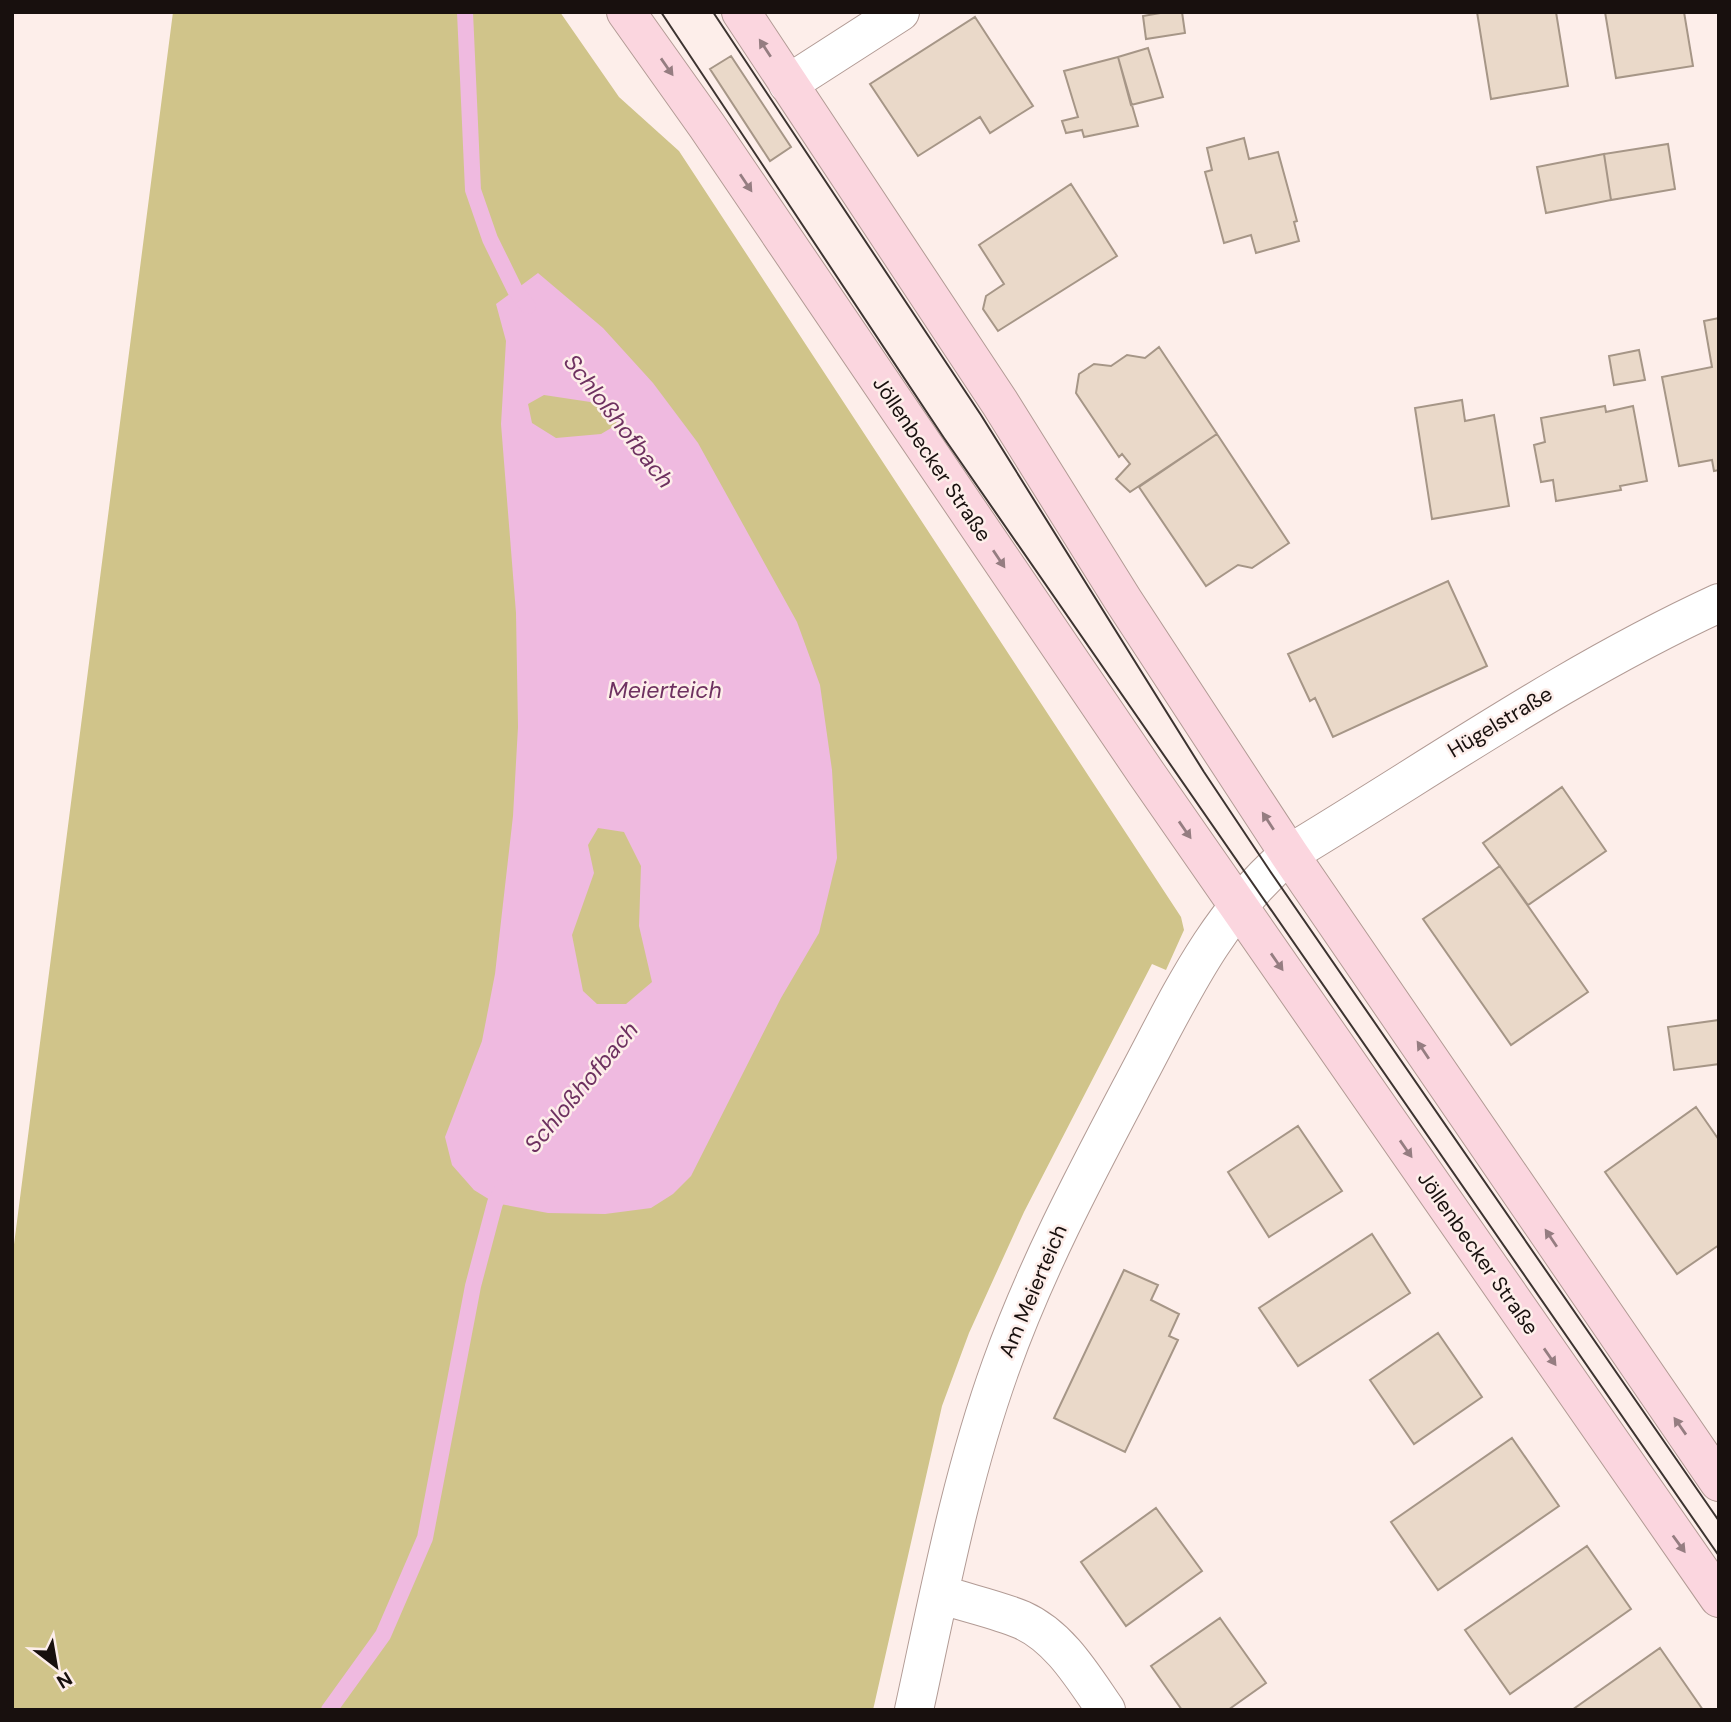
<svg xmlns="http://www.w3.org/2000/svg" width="1731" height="1722" font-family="'DM Sans',sans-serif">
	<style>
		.green { fill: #d0c48a }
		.water { fill: #efbae0; fill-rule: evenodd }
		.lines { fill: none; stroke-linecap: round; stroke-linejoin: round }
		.stream { stroke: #efbae0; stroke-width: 16 }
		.building { fill: #ead9c9; stroke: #a69687; stroke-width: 2 }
		.street-casing { stroke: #b29b95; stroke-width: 40 }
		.secondary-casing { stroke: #b29b95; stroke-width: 40 }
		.street { stroke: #fff; stroke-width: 38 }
		.secondary { stroke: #fbd6df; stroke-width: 38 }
		.tram { stroke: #3d3431; stroke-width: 2 }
		.oneway { fill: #957d81 }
		.labels { text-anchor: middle; stroke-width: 5; stroke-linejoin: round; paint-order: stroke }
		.street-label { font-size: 21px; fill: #18100e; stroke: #fdeeea }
		.water-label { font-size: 23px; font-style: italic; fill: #6e3160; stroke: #fdeeea }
	</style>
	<rect width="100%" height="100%" fill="#fdeeea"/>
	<path class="green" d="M 173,12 L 560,12 L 619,97 L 679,151 L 1181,917 L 1184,930 L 1166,970 L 1152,964 L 1024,1212 L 969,1333 L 942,1406 L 873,1710 L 12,1710 L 12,1260 Z"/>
	<path class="water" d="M 538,273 L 603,328 L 653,383 L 698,443 L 797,622 L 820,685 L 832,770 L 837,858 L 819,933 L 781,998 L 691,1176 L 673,1194 L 651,1208 L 605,1214 L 548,1213 L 495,1203 L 474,1190 L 452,1165 L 445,1137 L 482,1041 L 495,974 L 513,816 L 518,727 L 516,613 L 501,424 L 506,341 L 496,304 ZM 544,395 L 597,403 L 618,424 L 601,434 L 556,438 L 532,423 L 528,404 ZM 598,828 L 624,832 L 641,866 L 639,926 L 652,982 L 626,1004 L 597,1004 L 583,991 L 572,935 L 594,873 L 588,845 Z"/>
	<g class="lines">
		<path class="stream" d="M 465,12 L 473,190 L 490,239 L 515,290 L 528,306
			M 329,1710 L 383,1635 L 425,1538 L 473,1286 L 495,1203 L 505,1184"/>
	</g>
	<path class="building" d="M 1166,12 L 1182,12 L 1185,33 L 1146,39 L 1143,16 Z
		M 1477,12 L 1556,12 L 1568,86 L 1491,99 Z
		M 1605,12 L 1684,12 L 1693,66 L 1616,78 Z
		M 975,17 L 1033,106 L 990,133 L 980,117 L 918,156 L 870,84 Z
		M 1148,48 L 1163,97 L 1131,105 L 1118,57 Z
		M 731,56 L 791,147 L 770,161 L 710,69 Z
		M 1118,57 L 1138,126 L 1084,137 L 1082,130 L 1066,133 L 1062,121 L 1078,117 L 1064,71 Z
		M 1244,138 L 1249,159 L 1278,152 L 1297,221 L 1294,222 L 1299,241 L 1256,253 L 1251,235 L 1224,243 L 1205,172 L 1212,170 L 1207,148 Z
		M 1668,144 L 1675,189 L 1611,200 L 1604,154 Z
		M 1604,154 L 1611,200 L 1546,213 L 1537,167 Z
		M 1071,184 L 1117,256 L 998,331 L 983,309 L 986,296 L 1004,284 L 979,245 Z
		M 1719,318 L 1719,470 L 1714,471 L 1712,460 L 1679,466 L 1662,377 L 1712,367 L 1704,321 Z
		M 1159,347 L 1217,434 L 1130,492 L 1116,479 L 1130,464 L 1122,454 L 1119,457 L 1076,393 L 1079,374 L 1094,364 L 1111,366 L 1127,355 L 1145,358 Z
		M 1639,350 L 1645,380 L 1614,385 L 1609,356 Z
		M 1462,400 L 1465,421 L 1494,415 L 1509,506 L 1432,519 L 1415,408 Z
		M 1605,406 L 1606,412 L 1633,406 L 1647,481 L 1620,486 L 1621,490 L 1556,501 L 1553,480 L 1541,482 L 1534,445 L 1545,442 L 1541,418 Z
		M 1217,434 L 1289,543 L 1252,568 L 1238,565 L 1206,586 L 1139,487 Z
		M 1448,581 L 1487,666 L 1333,737 L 1315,698 L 1310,701 L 1288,654 Z
		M 1562,787 L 1606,851 L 1528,905 L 1483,843 Z
		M 1500,866 L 1588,992 L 1511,1045 L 1423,919 Z
		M 1719,1020 L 1719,1064 L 1674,1070 L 1668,1027 Z
		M 1696,1107 L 1719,1140 L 1719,1245 L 1677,1274 L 1605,1172 Z
		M 1298,1126 L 1342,1191 L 1269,1237 L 1228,1172 Z
		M 1372,1234 L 1410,1293 L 1298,1366 L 1259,1308 Z
		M 1124,1270 L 1158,1285 L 1151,1300 L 1179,1314 L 1169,1336 L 1178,1340 L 1125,1452 L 1054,1418 Z
		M 1438,1333 L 1482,1397 L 1414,1444 L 1370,1380 Z
		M 1512,1438 L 1559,1506 L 1438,1590 L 1391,1522 Z
		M 1156,1508 L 1202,1571 L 1126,1626 L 1081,1562 Z
		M 1587,1546 L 1631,1609 L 1510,1694 L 1465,1630 Z
		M 1220,1618 L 1266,1683 L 1228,1710 L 1182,1710 L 1151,1666 Z
		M 1660,1648 L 1703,1710 L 1572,1710 Z"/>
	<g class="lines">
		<g class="street-casing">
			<path id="street" d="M 788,84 L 900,12
				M 940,1594 C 966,1603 996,1609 1022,1620 C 1060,1637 1083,1677 1106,1710
				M 914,1710 C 939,1595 961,1477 1001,1366 C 1037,1265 1088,1170 1138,1075 C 1182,992 1216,917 1289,854 C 1432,768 1567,673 1719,603"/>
		</g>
		<g class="secondary-casing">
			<path id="secondary" d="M 626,12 L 707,126 L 1146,773 L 1719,1598
				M 741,12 L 1000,403 L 1123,600 L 1289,854 L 1719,1482"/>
		</g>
		<use href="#street" class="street"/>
		<use href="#secondary" class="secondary"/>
		<path class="tram" d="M 661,12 L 944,438 L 1719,1556
			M 713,12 L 981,415 L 1204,772 L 1270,871 L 1719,1521"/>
	</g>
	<defs><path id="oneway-solid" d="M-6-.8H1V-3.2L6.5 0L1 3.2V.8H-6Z" transform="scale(1.75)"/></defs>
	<g class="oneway">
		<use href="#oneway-solid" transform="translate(765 48) rotate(-123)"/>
		<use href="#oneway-solid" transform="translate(667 67) rotate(55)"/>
		<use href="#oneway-solid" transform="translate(746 183) rotate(56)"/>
		<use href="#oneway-solid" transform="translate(999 559) rotate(56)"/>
		<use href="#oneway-solid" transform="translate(1268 821) rotate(-123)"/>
		<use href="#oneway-solid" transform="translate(1185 830) rotate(55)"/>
		<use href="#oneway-solid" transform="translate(1277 962) rotate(55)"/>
		<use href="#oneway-solid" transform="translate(1423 1050) rotate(-124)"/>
		<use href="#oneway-solid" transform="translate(1406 1149) rotate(55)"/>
		<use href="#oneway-solid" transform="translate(1551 1238) rotate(-124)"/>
		<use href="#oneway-solid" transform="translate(1550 1357) rotate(55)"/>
		<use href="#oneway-solid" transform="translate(1680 1426) rotate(-125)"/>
		<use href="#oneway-solid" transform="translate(1679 1544) rotate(54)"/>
	</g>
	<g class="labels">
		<g class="street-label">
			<text transform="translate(932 459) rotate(56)" y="7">Jöllenbecker Straße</text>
			<text transform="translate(1500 722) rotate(-31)" y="7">Hügelstraße</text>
			<text transform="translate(1478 1253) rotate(55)" y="7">Jöllenbecker Straße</text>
			<text transform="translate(1033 1291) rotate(-67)" y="7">Am Meierteich</text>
		</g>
		<g class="water-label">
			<text transform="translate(619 421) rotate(52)" y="8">Schloßhofbach</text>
			<text x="665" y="698">Meierteich</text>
			<text transform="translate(581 1087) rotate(-50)" y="8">Schloßhofbach</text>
		</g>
	</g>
	<rect width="1731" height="1722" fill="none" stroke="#18100e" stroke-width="28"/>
	<g transform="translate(56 1666) rotate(149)" stroke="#fdeeea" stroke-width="5" paint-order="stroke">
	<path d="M0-5L12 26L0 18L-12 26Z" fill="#18100e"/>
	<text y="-10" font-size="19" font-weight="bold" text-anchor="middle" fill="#18100e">N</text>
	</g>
</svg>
